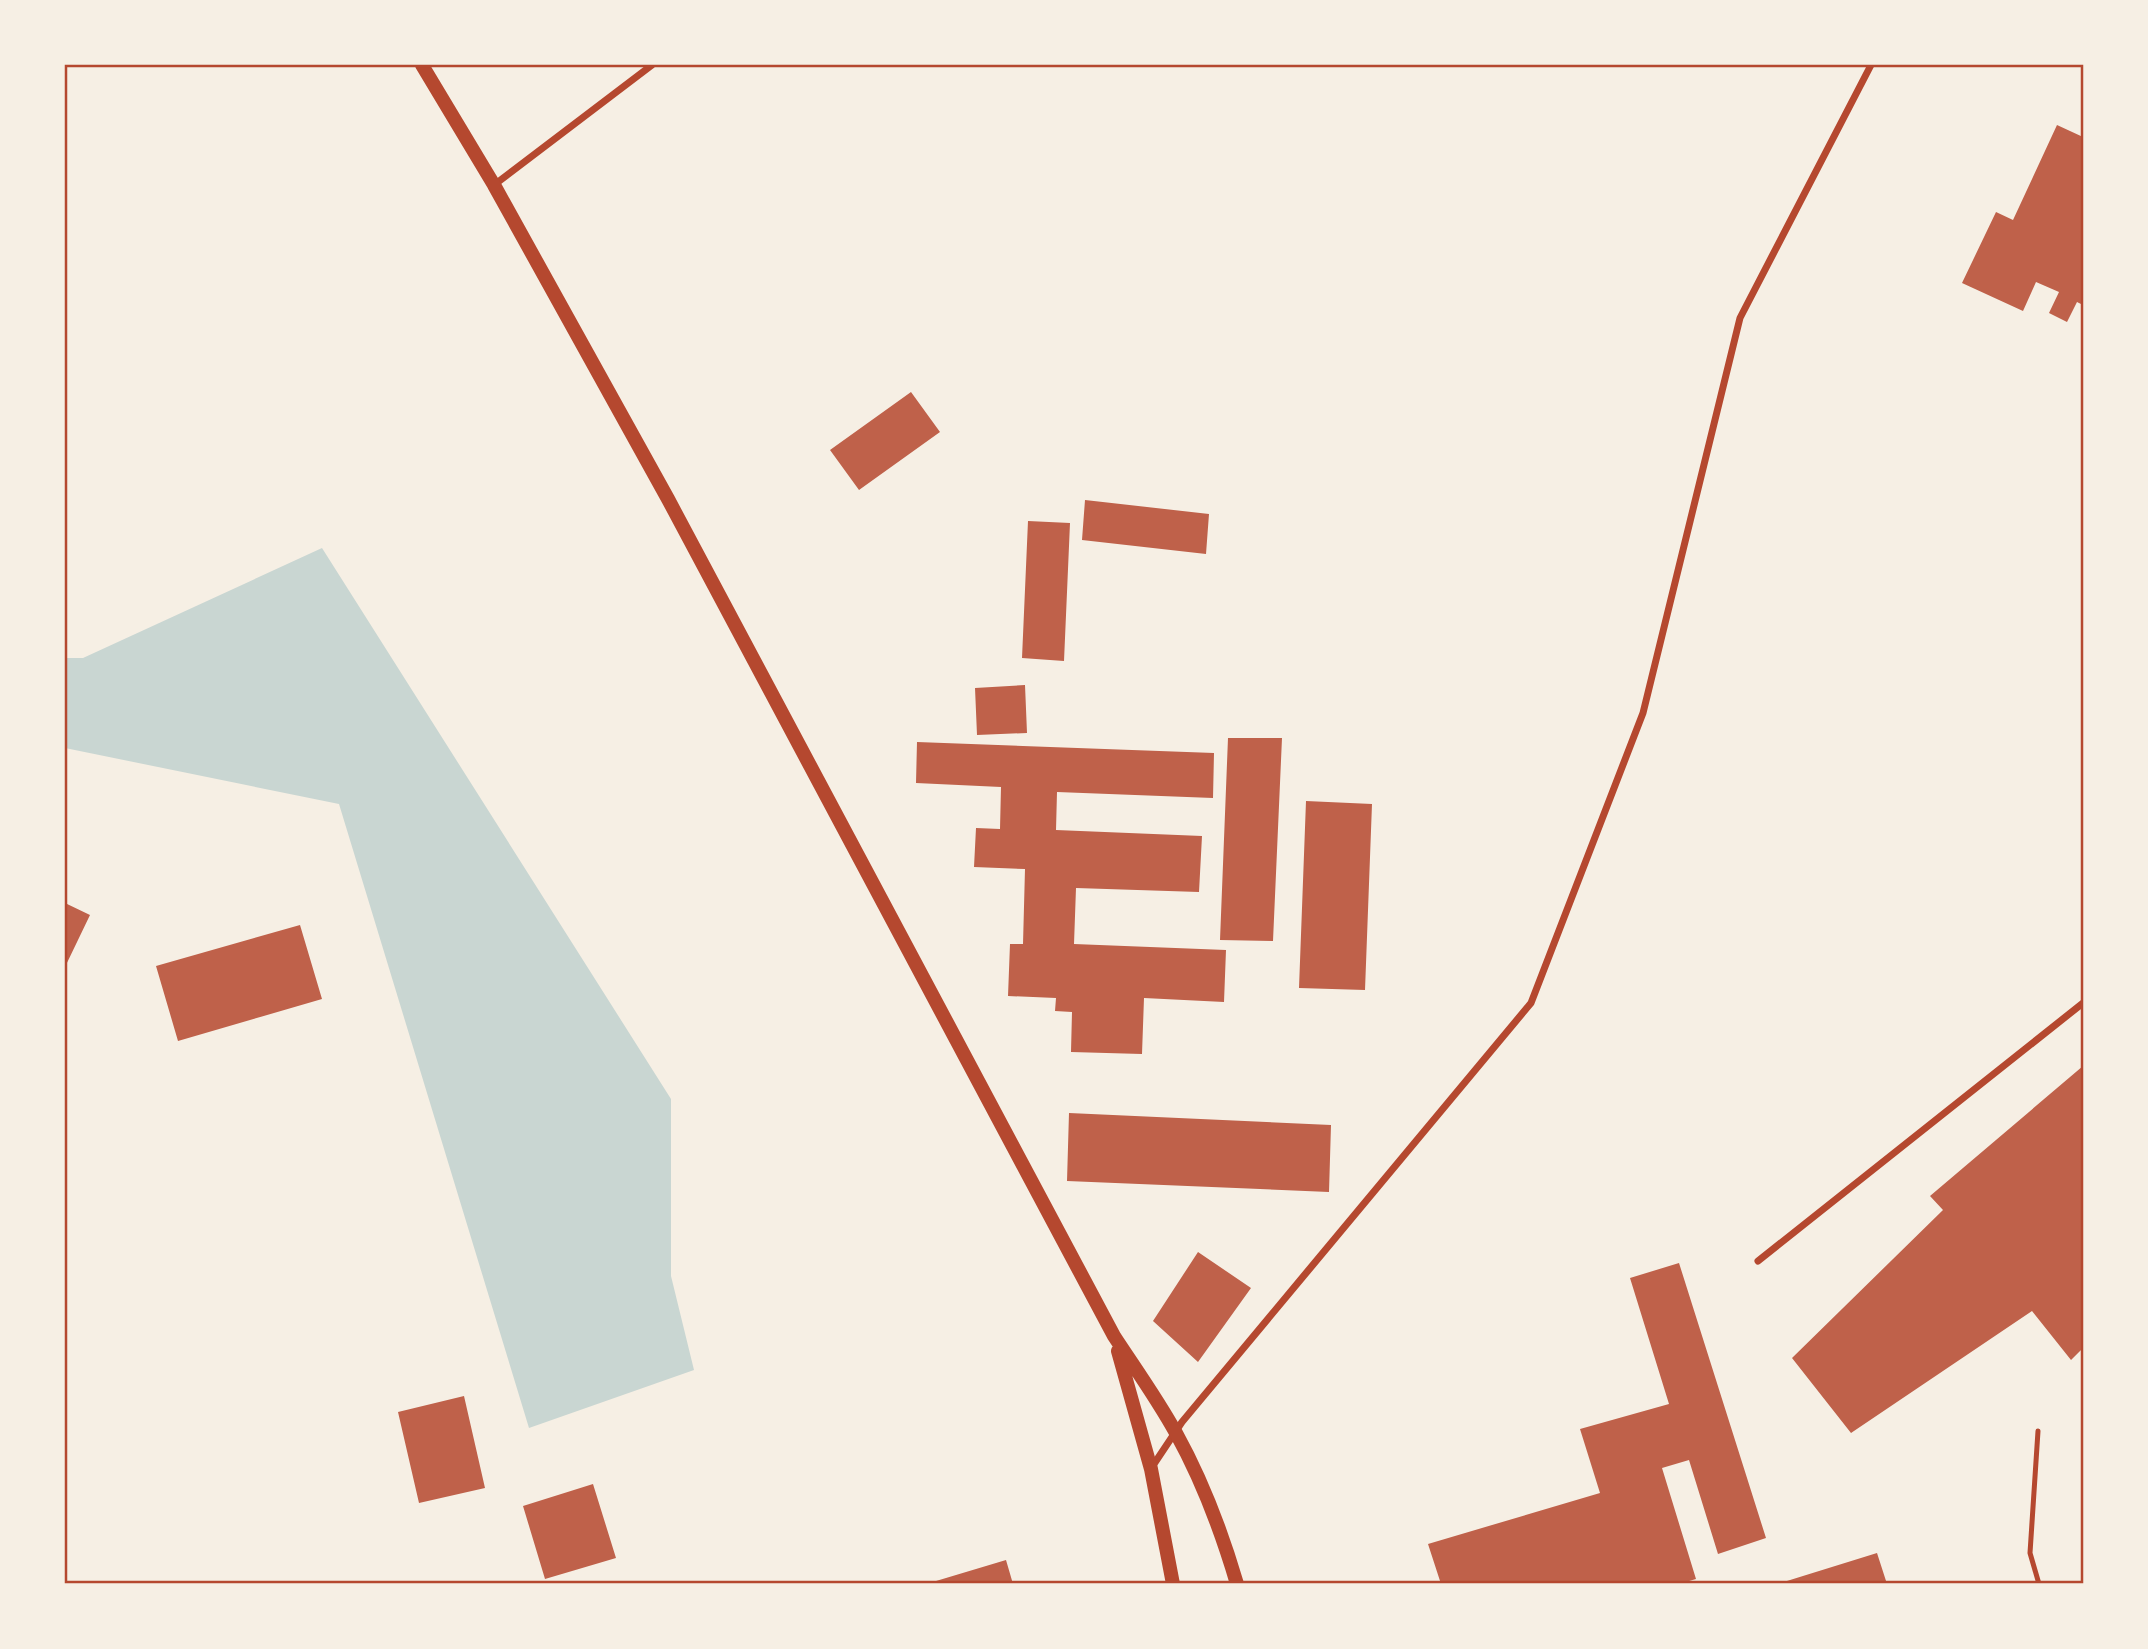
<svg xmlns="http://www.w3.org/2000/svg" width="2148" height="1649" font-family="'Archivo Narrow',sans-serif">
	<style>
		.water { fill: #c9d6d2 }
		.building { fill: #bf614a }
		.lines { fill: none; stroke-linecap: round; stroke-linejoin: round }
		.service { stroke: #b5482f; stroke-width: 5 }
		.minor { stroke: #b5482f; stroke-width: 7 }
		.secondary { stroke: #b5482f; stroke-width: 14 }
		.neatline { fill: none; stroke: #b5482f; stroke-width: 2.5 }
	</style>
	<rect width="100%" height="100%" fill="#f6efe4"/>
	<path class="water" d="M 322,548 L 671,1099 L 671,1276 L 694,1370 L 529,1428 L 339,804 L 65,748 L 65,658 L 83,658 Z"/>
	<path class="building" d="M 2057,125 L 2083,137 L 2083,305 L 2077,302 L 2067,322 L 2049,313 L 2059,292 L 2036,282 L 2023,311 L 1962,283 L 1996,212 L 2013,220 Z
		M 911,392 L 940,432 L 859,490 L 830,450 Z
		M 1085,500 L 1209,514 L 1206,554 L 1082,540 Z
		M 1028,521 L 1070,523 L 1064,661 L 1022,658 Z
		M 1025,685 L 1027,733 L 977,735 L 975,688 Z
		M 1228,738 L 1282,738 L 1273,941 L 1220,940 Z
		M 917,742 L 1214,753 L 1213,798 L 1057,792 L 1056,830 L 1202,836 L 1199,892 L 1076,888 L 1074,944 L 1226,950 L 1224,1002 L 1144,998 L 1142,1054 L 1071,1052 L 1072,1012 L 1055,1011 L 1056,998 L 1008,996 L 1010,944 L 1023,944 L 1025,869 L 974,867 L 976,828 L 1000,829 L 1001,787 L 916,783 Z
		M 1306,801 L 1372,804 L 1365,990 L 1299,988 Z
		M 65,903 L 90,915 L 65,967 Z
		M 300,925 L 322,999 L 178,1041 L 156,966 Z
		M 2083,1066 L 2083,1348 L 2071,1360 L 2032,1311 L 1851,1433 L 1792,1358 L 1943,1210 L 1930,1196 Z
		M 1069,1113 L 1331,1125 L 1329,1192 L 1067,1181 Z
		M 1198,1252 L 1251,1288 L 1198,1362 L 1153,1321 Z
		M 1679,1263 L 1766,1538 L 1718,1554 L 1689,1460 L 1662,1468 L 1696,1579 L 1679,1584 L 1441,1584 L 1428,1544 L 1600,1493 L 1580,1429 L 1669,1404 L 1630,1278 Z
		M 464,1396 L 485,1488 L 419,1503 L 398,1412 Z
		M 593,1484 L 616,1558 L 545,1579 L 523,1506 Z
		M 1877,1553 L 1887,1584 L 1777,1584 Z
		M 1006,1560 L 1013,1584 L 926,1584 Z"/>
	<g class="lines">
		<path class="service" d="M 2038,1431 L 2030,1553 L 2039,1584"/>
		<path class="minor" d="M 494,185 L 652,65
			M 1758,1261 L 2083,1003
			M 1152,1467 L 1182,1422 L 1531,1003 L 1643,713 L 1740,318 L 1871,65"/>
		<path class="secondary" d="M 422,65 L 494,185 L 668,499 L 1114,1336 C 1135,1368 1158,1400 1176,1433 C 1202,1480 1222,1533 1237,1584
			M 1118,1351 L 1151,1469 L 1173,1584"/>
	</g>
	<rect width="2148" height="1649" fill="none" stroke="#f6efe4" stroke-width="133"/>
	<rect x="66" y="66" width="2016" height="1516" class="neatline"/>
</svg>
